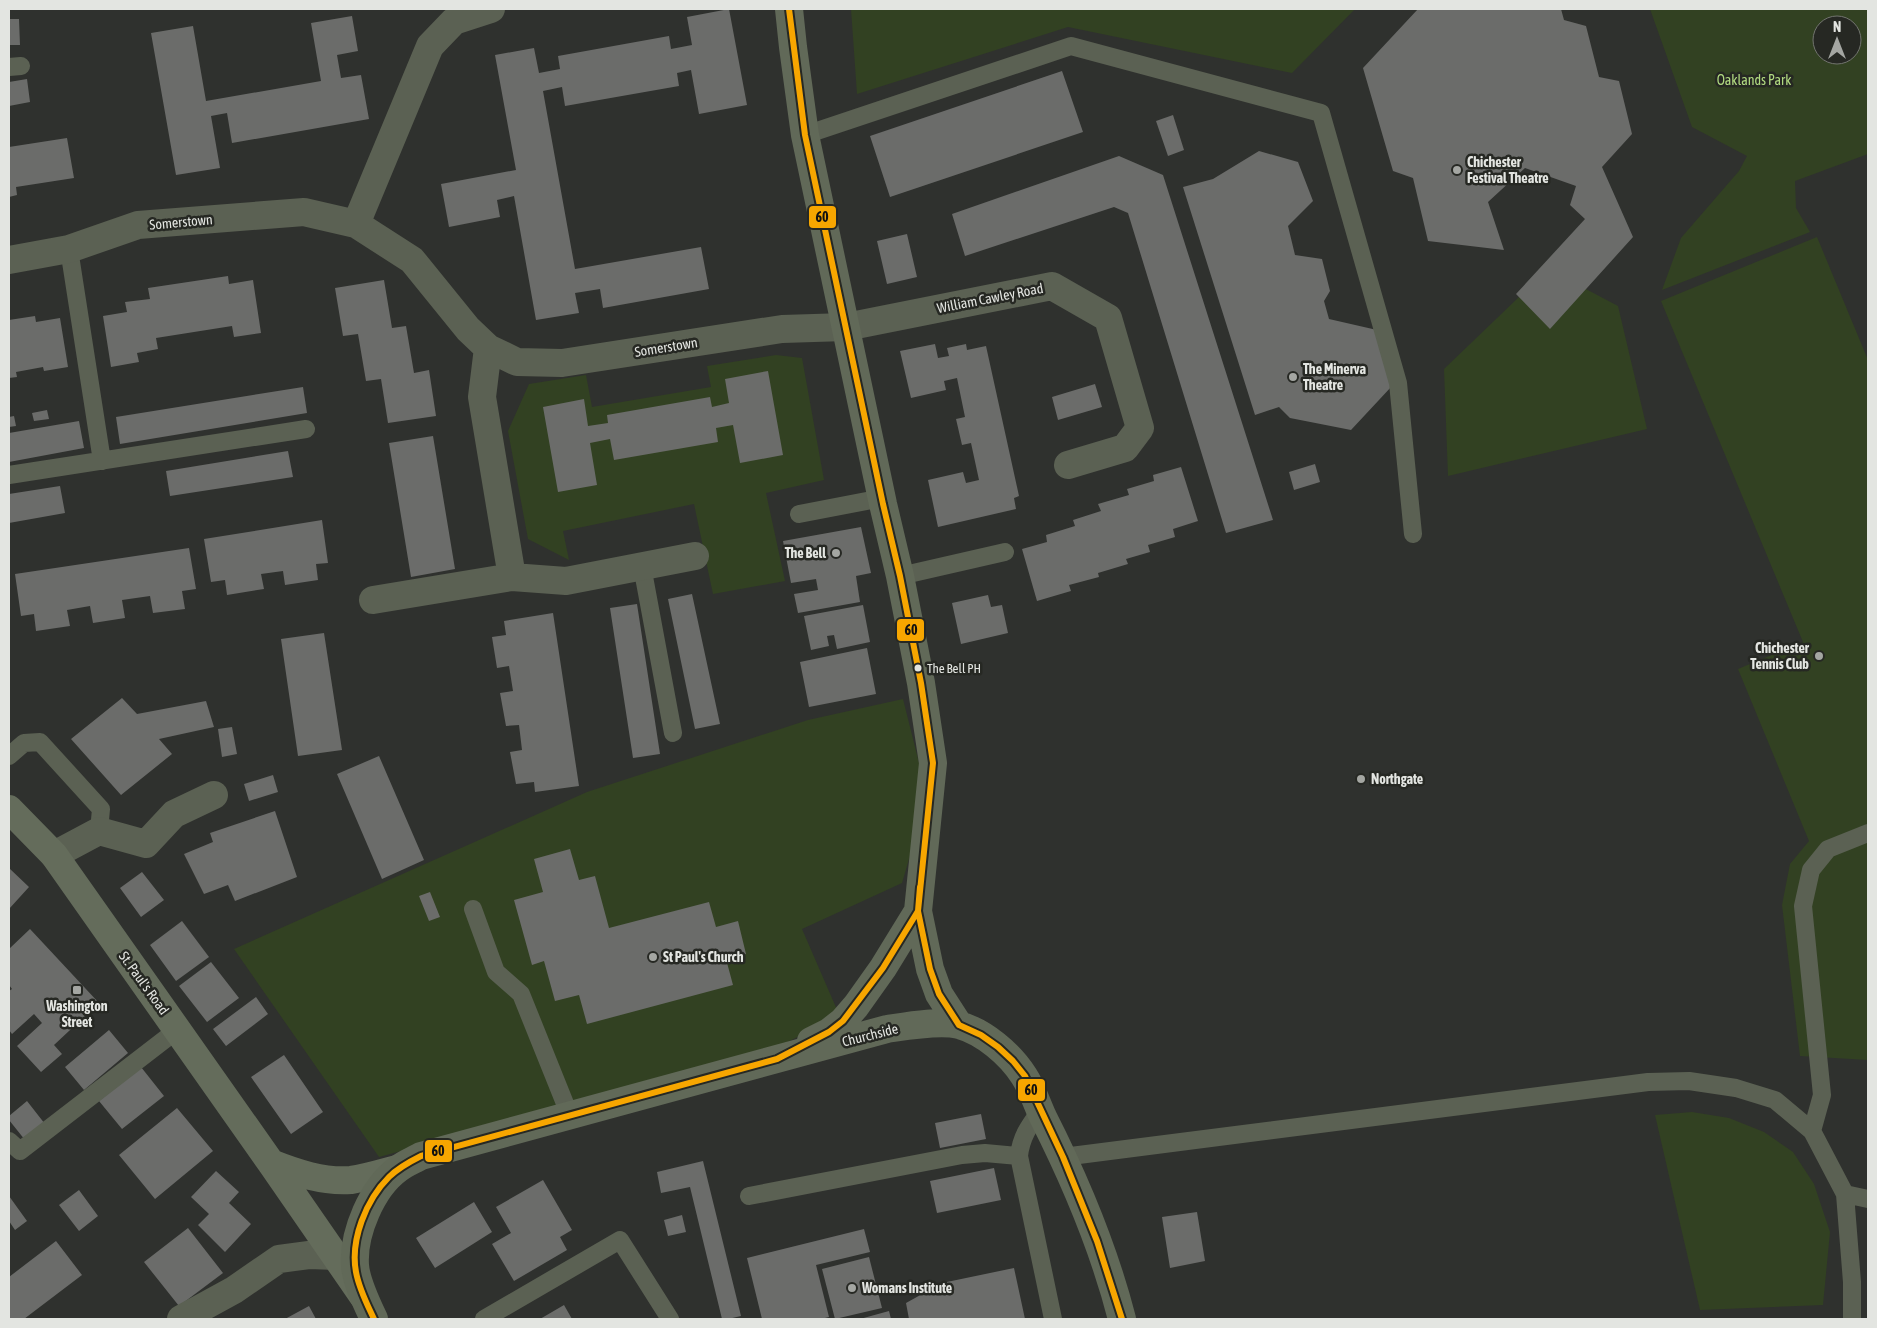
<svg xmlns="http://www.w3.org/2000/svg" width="1877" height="1328" font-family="'Asap Condensed',sans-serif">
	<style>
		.green { fill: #324122; fill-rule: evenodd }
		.building { fill: #6b6c6a }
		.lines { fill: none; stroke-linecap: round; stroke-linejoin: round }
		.lane { stroke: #5b6153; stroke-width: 18 }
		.street { stroke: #5b6153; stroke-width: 28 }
		.secondary { stroke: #646c5b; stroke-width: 28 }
		.primary { stroke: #616958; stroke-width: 28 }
		.bus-1-casing { stroke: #262823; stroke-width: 10 }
		.bus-1 { stroke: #f7a600; stroke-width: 6 }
		.poi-dot { fill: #a4a6a2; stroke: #262823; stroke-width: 2 }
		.bus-dot { fill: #e3e5e1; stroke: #262823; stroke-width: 2 }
		.labels { text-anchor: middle; stroke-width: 5; stroke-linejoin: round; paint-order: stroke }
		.bus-label { font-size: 13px; fill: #e3e5e1; stroke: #262823; text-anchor: start }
		.park-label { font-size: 14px; fill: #b1da81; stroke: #262823 }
		.poi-label { font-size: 14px; font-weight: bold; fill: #e3e5e1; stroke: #262823; text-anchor: start }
		.street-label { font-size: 14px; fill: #e3e5e1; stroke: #262823 }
		.line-badge { stroke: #262823; stroke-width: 2 }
		.pale-badge-label { font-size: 14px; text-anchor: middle; font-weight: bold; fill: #111 }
	</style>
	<rect width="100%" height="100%" fill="#2f312e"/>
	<path class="green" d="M 851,9 L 1355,9 L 1292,73 L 1068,27 L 857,94 Z
		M 1650,9 L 1868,9 L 1868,154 L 1795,181 L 1796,208 L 1810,232 L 1662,290 L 1681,238 L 1739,171 L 1747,156 L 1692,127 ZM 1822,25 L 1852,25 L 1852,55 L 1822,55 Z
		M 1817,237 L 1868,360 L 1868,1060 L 1800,1056 L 1782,905 L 1790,864 L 1809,841 L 1738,669 L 1803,642 L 1661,301 Z
		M 1548,269 L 1618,306 L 1647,429 L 1448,476 L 1444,369 Z
		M 776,355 L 802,358 L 824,480 L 766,493 L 785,581 L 713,594 L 694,504 L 563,531 L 569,560 L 528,539 L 508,431 L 529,384 L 586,375 L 592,407 L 711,387 L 707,366 Z
		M 903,699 L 920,767 L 916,835 L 902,883 L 802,929 L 838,1012 L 813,1029 L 774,1049 L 379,1157 L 234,949 L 587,792 L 808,720 Z
		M 1692,1112 L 1729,1118 L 1764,1132 L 1793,1152 L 1814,1184 L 1830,1232 L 1823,1305 L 1700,1310 L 1655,1115 Z"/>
	<path class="building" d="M 729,9 L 747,105 L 699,114 L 691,70 L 677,73 L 679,86 L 565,106 L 562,87 L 543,91 L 575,269 L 701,247 L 709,289 L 603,308 L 600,289 L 575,293 L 579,313 L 536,320 L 514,196 L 497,200 L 500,217 L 449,227 L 441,184 L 516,170 L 495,55 L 534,48 L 539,73 L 560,69 L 558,56 L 669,36 L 671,49 L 692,45 L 687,17 Z
		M 1418,9 L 1561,9 L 1564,20 L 1586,26 L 1599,77 L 1619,81 L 1632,134 L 1602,167 L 1633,237 L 1550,329 L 1516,294 L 1585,219 L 1570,205 L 1576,186 L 1525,168 L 1488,202 L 1504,250 L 1428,241 L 1413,178 L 1393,171 L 1363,68 Z
		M 352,16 L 358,51 L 337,55 L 341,78 L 361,75 L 369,119 L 232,143 L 227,113 L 211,116 L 220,168 L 176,175 L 151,33 L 193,26 L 206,101 L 321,81 L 311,23 Z
		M 9,19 L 19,19 L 20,45 L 9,45 Z
		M 1062,71 L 1083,132 L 890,197 L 870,136 Z
		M 27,79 L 30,102 L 9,106 L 9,82 Z
		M 1173,115 L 1184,150 L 1168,156 L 1156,121 Z
		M 67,138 L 74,178 L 16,187 L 17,195 L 9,197 L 9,147 Z
		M 1259,151 L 1298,162 L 1313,201 L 1288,226 L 1295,255 L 1322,259 L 1330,291 L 1324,301 L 1329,319 L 1377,330 L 1392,386 L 1351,430 L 1290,418 L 1279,407 L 1255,415 L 1183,187 L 1213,179 Z
		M 1119,156 L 1163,175 L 1273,520 L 1226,533 L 1128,213 L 1114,207 L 965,256 L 952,214 Z
		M 907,234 L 917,277 L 887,284 L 877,241 Z
		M 228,276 L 229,284 L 253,280 L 261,333 L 234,337 L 232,326 L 156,338 L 158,349 L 137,353 L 139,362 L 111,367 L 103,316 L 127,312 L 125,302 L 150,299 L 148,288 Z
		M 384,280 L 392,328 L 406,326 L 414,373 L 429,370 L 436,416 L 388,423 L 381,379 L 366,381 L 358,334 L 343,336 L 335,288 Z
		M 35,316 L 36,322 L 60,318 L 68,367 L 44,371 L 43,367 L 16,372 L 17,377 L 9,378 L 9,320 Z
		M 935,344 L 938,358 L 949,356 L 947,348 L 966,344 L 967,350 L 986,346 L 1019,496 L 1014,498 L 1016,509 L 938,527 L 928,480 L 963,472 L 966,483 L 979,480 L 971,443 L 962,445 L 956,419 L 965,417 L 957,378 L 944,381 L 946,390 L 911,398 L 900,351 Z
		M 768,371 L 783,455 L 740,463 L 733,425 L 716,428 L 718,442 L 614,460 L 610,439 L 590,443 L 597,485 L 558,492 L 543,407 L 584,399 L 588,426 L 608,423 L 607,415 L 710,397 L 712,407 L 729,403 L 725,379 Z
		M 1095,384 L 1102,407 L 1058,420 L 1052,397 Z
		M 303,387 L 307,413 L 120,444 L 116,417 Z
		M 47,410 L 49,419 L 34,421 L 32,413 Z
		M 14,416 L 16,426 L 9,427 L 9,417 Z
		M 79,421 L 84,448 L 9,462 L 9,433 Z
		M 433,436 L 455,569 L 411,577 L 389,443 Z
		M 288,451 L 293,477 L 170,496 L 166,471 Z
		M 1315,464 L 1320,482 L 1294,490 L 1289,472 Z
		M 1181,467 L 1198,521 L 1173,529 L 1175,537 L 1148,545 L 1150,552 L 1126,559 L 1128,564 L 1098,573 L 1099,577 L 1069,585 L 1071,591 L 1037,601 L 1022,549 L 1047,542 L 1046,535 L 1075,526 L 1073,520 L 1101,511 L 1098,504 L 1129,495 L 1127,489 L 1154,481 L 1153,475 Z
		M 60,486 L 65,513 L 9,523 L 9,494 Z
		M 322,520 L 328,563 L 316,564 L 318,580 L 285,585 L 283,571 L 261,574 L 264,589 L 227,595 L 225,580 L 211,582 L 204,539 Z
		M 861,527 L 871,573 L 856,576 L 860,602 L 798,613 L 794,594 L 818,590 L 816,579 L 791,583 L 783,541 Z
		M 189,548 L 196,589 L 182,591 L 185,609 L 153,613 L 150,596 L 122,600 L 125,618 L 93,623 L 90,606 L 67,610 L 70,626 L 36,631 L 34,614 L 21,616 L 15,574 Z
		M 692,594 L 720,724 L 695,729 L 668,599 Z
		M 988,595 L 991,607 L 1002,605 L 1008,633 L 961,644 L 952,603 Z
		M 637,604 L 660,754 L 633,758 L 610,608 Z
		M 863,605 L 870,642 L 837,649 L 834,635 L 827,636 L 829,646 L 811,650 L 804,616 Z
		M 553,613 L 579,786 L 535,792 L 534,782 L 516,784 L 510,752 L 522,750 L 519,725 L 506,726 L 500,693 L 513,691 L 509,666 L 497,668 L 492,637 L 506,635 L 504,621 Z
		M 324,633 L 342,750 L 298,756 L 281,639 Z
		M 867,648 L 876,694 L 809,707 L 800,662 Z
		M 122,698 L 137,714 L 206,701 L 214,727 L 159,739 L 172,754 L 121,795 L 71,739 Z
		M 232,727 L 237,754 L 222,757 L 218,729 Z
		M 379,756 L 424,860 L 382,879 L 337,774 Z
		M 273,775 L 278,792 L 249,801 L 244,784 Z
		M 275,811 L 297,877 L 235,901 L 228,885 L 204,894 L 184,854 L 213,842 L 210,833 Z
		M 570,849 L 579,880 L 595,876 L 609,928 L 709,902 L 716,927 L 738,921 L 746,954 L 726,959 L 733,985 L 587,1024 L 579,995 L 555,1001 L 544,961 L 532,965 L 514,900 L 543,892 L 534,859 Z
		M 9,868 L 29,887 L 9,909 Z
		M 142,872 L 164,900 L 141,917 L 120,888 Z
		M 430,892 L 440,917 L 429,921 L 419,896 Z
		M 182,921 L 209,957 L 176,981 L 150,945 Z
		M 30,929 L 99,1003 L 54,1045 L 62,1054 L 41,1072 L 17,1046 L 42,1023 L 34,1014 L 12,1034 L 9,1030 L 9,991 L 12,989 L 9,985 L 9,949 Z
		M 211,962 L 239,998 L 207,1022 L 179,986 Z
		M 256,997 L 268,1014 L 226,1046 L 213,1029 Z
		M 109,1030 L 128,1053 L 84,1090 L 65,1067 Z
		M 284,1055 L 323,1112 L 291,1134 L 251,1077 Z
		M 141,1067 L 164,1096 L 122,1129 L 99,1101 Z
		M 27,1101 L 45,1124 L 25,1140 L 9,1120 L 9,1116 Z
		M 177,1108 L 213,1151 L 155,1199 L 119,1155 Z
		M 981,1114 L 986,1139 L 940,1148 L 935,1123 Z
		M 703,1161 L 741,1316 L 728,1319 L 722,1319 L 690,1187 L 661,1193 L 657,1172 Z
		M 994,1168 L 1001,1200 L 937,1213 L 930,1181 Z
		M 216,1171 L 239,1192 L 229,1203 L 251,1224 L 225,1252 L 198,1225 L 209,1214 L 191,1197 Z
		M 543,1180 L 572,1230 L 560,1237 L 567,1250 L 514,1281 L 492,1244 L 511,1233 L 496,1207 Z
		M 79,1190 L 98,1216 L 79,1231 L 59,1205 Z
		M 9,1196 L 27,1221 L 15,1230 L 9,1221 Z
		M 474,1202 L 492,1232 L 435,1268 L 416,1238 Z
		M 1197,1212 L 1205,1261 L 1170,1268 L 1162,1217 Z
		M 682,1215 L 686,1232 L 668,1236 L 664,1220 Z
		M 188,1228 L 223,1273 L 179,1306 L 144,1262 Z
		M 864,1229 L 870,1252 L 816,1265 L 829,1317 L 821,1319 L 762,1319 L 747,1258 Z
		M 56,1241 L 82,1275 L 24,1319 L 9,1319 L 9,1277 Z
		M 869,1257 L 882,1308 L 835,1319 L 822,1269 Z
		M 1014,1268 L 1025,1319 L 909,1319 L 906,1303 L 942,1283 Z
		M 564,1305 L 572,1319 L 540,1319 Z
		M 309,1306 L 316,1319 L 285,1319 Z
		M 889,1311 L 891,1319 L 860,1319 Z"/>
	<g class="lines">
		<path class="lane" d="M 9,67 L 21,66
			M 805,135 L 1071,46 L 1321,113 L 1398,383 L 1413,534
			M 69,249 L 102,461
			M 9,475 L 306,429
			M 799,514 L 882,498
			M 642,566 L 673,733
			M 900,576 L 1005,552
			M 9,756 L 24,743 L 40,742 L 101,809 L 99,831
			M 473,909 L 496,972 L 521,994 L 566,1106 L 568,1116
			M 1040,1111 C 1029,1126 1021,1137 1019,1156 L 1053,1319
			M 1812,1131 L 1822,1095 L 1803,906 L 1811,870 L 1828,849 L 1868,833
			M 9,1141 L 20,1151 L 177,1030
			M 1063,1157 L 1648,1082 L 1689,1081 L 1736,1088 L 1775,1100 L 1812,1131 L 1845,1194 L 1852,1282 L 1852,1319
			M 1845,1194 L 1868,1199
			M 749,1196 L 962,1155 L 985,1153 L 1019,1156
			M 484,1319 L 620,1240 L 670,1319"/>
		<path class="street" d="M 356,224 L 430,46 L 454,21 L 491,9
			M 9,260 L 69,249 L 138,225 L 304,212 L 356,224 L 412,260 L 468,329 L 488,348 L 517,362 L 562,363 L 782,329 L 846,327 L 1052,286 L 1108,318 L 1140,428 L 1125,448 L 1068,465
			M 488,348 L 482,397 L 512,577
			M 373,600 L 512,577 L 566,581 L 695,556
			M 54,855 L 99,831 L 146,844 L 174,814 L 214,795
			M 181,1319 L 234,1290 L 279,1259 L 309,1255 L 336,1256"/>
		<path class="secondary" d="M 9,809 L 54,855 L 271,1163 L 363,1296
			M 271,1163 C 296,1173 323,1182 351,1180 C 366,1178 382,1173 397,1169"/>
		<path class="primary" d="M 789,9 L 793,47 L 805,135 L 883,504 L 900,576 L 921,683 L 933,763 L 918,911 L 930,969 L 939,994 L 959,1025
			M 811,1041 L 829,1032 L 843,1021 L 856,1006 L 883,968 L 918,911
			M 374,1319 C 367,1304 356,1282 355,1265 C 353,1233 372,1188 398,1169 C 404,1164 414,1160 421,1156 L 887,1029 C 907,1026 940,1020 959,1025 C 984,1032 1010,1054 1024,1076 C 1032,1088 1037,1104 1043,1117 C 1076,1182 1104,1249 1122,1319"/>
		<g class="bus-1-casing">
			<path id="bus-1" d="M 920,887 L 918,911 L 930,969 L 939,994 L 959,1025 L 981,1035 L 998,1047 L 1013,1061 L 1025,1076 L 1063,1157 L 1097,1241 L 1122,1319
				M 374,1319 C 367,1304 359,1289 356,1272 C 350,1240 366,1200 389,1177 C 398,1168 409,1162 421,1156 L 777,1059 L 829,1032 L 843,1021 L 883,968 L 918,911 L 933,763 L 921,683 L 900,576 L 883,504 L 805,135 L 789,9"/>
		</g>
		<use href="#bus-1" class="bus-1"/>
	</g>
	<g class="poi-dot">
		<circle cx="1457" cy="170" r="5"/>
		<circle cx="1293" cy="377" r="5"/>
		<circle cx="836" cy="553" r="5"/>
		<circle cx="1819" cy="656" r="5"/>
		<circle cx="1361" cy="779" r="5"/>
		<circle cx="653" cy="957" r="5"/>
		<rect x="72" y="985" width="10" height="10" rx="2.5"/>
		<circle cx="852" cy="1288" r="5"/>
	</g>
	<circle class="bus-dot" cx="918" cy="668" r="4.5"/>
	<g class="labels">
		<g class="bus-label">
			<text x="927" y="673">The Bell PH</text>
		</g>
		<g class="park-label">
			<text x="1754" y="85">Oaklands Park</text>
		</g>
		<g class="poi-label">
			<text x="1467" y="167">Chichester<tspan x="1467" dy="16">Festival Theatre</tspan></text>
			<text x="1303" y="374">The Minerva<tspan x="1303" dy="16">Theatre</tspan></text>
			<text x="826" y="558" text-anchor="end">The Bell</text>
			<text x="1809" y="653" text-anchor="end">Chichester<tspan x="1809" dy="16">Tennis Club</tspan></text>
			<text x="1371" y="784">Northgate</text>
			<text x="663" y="962">St Paul's Church</text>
			<text x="77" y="1011" text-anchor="middle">Washington<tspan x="77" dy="16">Street</tspan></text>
			<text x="862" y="1293">Womans Institute</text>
		</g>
		<g class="street-label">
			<text transform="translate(181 222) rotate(-5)" y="5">Somerstown</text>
			<text transform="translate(990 298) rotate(-11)" y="5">William Cawley Road</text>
			<text transform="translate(666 347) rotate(-9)" y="5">Somerstown</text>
			<text transform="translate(144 983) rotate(54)" y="5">St. Paul's Road</text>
			<text transform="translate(870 1035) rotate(-14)" y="5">Churchside</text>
		</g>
	</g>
	<g class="line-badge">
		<rect x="808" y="205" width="29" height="24" rx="5" fill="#f7a600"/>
		<rect x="896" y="618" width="29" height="24" rx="5" fill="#f7a600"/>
		<rect x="1017" y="1078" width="29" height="24" rx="5" fill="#f7a600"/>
		<rect x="424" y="1139" width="29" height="24" rx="5" fill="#f7a600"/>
	</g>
	<g class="pale-badge-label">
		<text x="822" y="222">60</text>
		<text x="911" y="635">60</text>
		<text x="1031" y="1095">60</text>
		<text x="438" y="1156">60</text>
	</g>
	<rect width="1877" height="1328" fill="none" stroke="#e3e5e1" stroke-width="20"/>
	<g transform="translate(1837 40)"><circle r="24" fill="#262823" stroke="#72746f"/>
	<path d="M0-4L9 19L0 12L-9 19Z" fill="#a4a6a2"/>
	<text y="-8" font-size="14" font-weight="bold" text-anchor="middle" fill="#e3e5e1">N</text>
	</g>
</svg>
